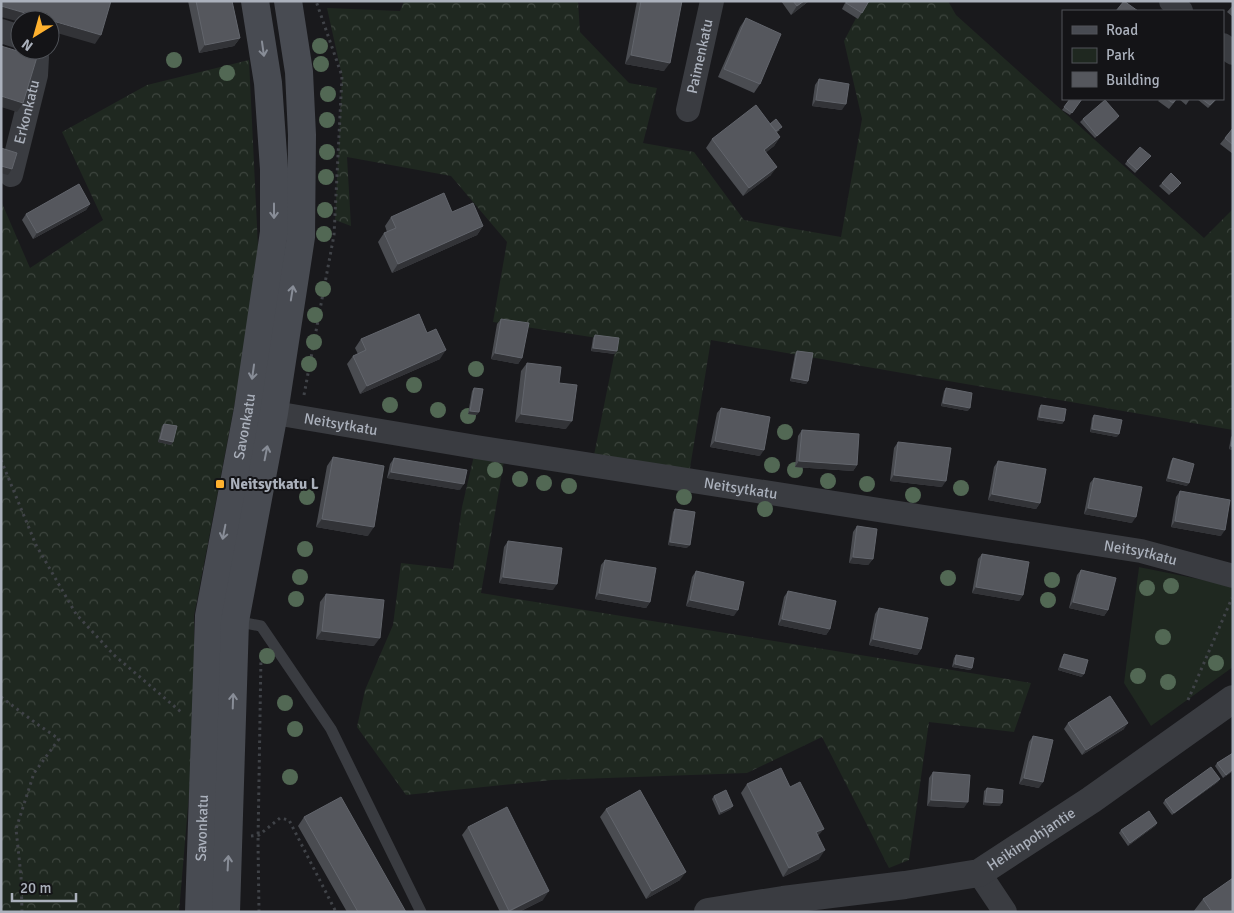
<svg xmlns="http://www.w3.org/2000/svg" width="1234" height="913" font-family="Signika,sans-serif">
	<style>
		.green { fill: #1f2820 }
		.forest { fill: url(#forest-crowns) }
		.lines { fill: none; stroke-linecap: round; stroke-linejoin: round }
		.path { stroke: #404348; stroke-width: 3; stroke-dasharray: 2.5 4; stroke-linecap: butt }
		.service { stroke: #3a3c41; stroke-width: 11 }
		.minor { stroke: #3a3c41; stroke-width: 24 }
		.tertiary { stroke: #3a3c41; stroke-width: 28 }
		.secondary { stroke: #484b52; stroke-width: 28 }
		.tree { fill: #526854 }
		.wall { fill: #4a4c51 }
		.shaded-wall { fill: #323337 }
		.building { fill: #55575d; stroke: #62656c }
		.oneway { stroke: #888d97 }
		.poi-dot { fill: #ffb12e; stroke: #141417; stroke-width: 2 }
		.labels { text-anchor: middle; stroke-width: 4; stroke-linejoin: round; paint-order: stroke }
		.street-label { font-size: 15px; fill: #abb1bc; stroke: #141417 }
		.poi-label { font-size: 15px; font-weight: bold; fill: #abb1bc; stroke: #141417; text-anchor: start }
	</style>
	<defs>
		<pattern id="forest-crowns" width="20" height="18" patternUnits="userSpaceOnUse" patternTransform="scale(1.25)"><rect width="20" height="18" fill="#1f2820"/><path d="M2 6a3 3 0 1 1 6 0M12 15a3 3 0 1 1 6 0" fill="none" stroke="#3d453e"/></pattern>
	</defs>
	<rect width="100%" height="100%" fill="#19191c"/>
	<path class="green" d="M 1139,567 L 1233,586 L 1233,667 L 1151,726 L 1124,683 Z"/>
	<path class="forest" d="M 404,1 L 578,1 L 580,32 L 629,83 L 657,88 L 643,143 L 694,152 L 744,220 L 841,237 L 862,119 L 844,41 L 865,1 L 948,1 L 956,15 L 1204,238 L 1233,209 L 1233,430 L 711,340 L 688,480 L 592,465 L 617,341 L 493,322 L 507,242 L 451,176 L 347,157 L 351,226 L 335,220 L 342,76 L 327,8 L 400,11 Z
		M 249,60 L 258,247 L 243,360 L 194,616 L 195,724 L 179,912 L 1,912 L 1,201 L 30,268 L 103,220 L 62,132 L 147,85 Z
		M 476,447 L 506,450 L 481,593 L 1031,683 L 1014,732 L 929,722 L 909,860 L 889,868 L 822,737 L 747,773 L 552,780 L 406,795 L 357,727 L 365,690 L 393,625 L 401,563 L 453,569 L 462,507 Z"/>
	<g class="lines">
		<path class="path" d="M 304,395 L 334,235 L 342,76 L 316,1
			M 1,460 L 36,545 L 76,614 L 114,655 L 181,712
			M 1,697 L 37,724 L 59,739 L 34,773 L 16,829 L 21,876 L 22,912
			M 1188,700 L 1232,598
			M 251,836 L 259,835 L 280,818 L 289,820 L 336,912
			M 259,912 L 258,842 L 261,655"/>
		<path class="service" d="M 235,621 L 261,626 L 331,729 L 421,912"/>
		<g class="minor">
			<path d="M 1171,1 L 1181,11"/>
			<path d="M 1,31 L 20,37"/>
			<path d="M 1223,45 L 1233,53"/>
			<path id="s1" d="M 688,110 L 712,1"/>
			<path id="s2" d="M 11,175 L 36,75 L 37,57 L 34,50"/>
			<path id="s3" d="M 257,410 L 476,447 L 1141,551 L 1233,576"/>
			<path d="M 979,873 L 1005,912"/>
		</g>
		<path class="tertiary" id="s4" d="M 708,912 L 783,900 L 905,885 L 979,873 L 1091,800 L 1233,699"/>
		<g class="secondary">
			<path id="s5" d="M 199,912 L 209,616 L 248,409 L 274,232 L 274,169 L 268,83 L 255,1"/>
			<path d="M 226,912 L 235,621 L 274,413 L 301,237 L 302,135 L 299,72 L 288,1"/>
		</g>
	</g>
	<g class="tree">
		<circle cx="320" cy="46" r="8"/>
		<circle cx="174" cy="60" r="8"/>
		<circle cx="321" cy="64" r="8"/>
		<circle cx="227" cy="73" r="8"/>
		<circle cx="328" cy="94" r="8"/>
		<circle cx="327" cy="120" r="8"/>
		<circle cx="327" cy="152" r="8"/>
		<circle cx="326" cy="177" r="8"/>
		<circle cx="325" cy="210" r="8"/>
		<circle cx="324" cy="234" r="8"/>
		<circle cx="323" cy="289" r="8"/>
		<circle cx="315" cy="315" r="8"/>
		<circle cx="314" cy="342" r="8"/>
		<circle cx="309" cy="364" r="8"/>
		<circle cx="476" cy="369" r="8"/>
		<circle cx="414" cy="385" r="8"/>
		<circle cx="390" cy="405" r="8"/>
		<circle cx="438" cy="410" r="8"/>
		<circle cx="468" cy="416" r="8"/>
		<circle cx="785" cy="432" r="8"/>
		<circle cx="772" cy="465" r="8"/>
		<circle cx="495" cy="470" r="8"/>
		<circle cx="795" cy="470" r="8"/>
		<circle cx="520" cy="479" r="8"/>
		<circle cx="828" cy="481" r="8"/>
		<circle cx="544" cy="483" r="8"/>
		<circle cx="867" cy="484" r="8"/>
		<circle cx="569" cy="486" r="8"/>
		<circle cx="961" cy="488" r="8"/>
		<circle cx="913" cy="495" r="8"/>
		<circle cx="307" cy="497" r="8"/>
		<circle cx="684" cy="497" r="8"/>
		<circle cx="765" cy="509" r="8"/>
		<circle cx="305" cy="549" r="8"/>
		<circle cx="300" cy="577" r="8"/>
		<circle cx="948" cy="578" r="8"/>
		<circle cx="1052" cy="580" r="8"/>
		<circle cx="1171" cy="586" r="8"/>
		<circle cx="1147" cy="588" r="8"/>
		<circle cx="296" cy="599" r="8"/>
		<circle cx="1048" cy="600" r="8"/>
		<circle cx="1163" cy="637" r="8"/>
		<circle cx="267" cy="656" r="8"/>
		<circle cx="1216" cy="663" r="8"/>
		<circle cx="1138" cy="676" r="8"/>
		<circle cx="1168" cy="682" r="8"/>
		<circle cx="285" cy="703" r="8"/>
		<circle cx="295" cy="729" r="8"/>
		<circle cx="290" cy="777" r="8"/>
	</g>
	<path class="wall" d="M 188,1 L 232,1 L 240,38 L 234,46 L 199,53 Z
		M 637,1 L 682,1 L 664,71 L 625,64 Z
		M 781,1 L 809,1 L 791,15 Z
		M 846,1 L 869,1 L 858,19 L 842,9 Z
		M 1233,5 L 1233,17 L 1227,12 Z
		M 746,18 L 760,84 L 754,93 L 718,77 L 740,27 Z
		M 819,79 L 842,110 L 812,106 L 815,85 Z
		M 1070,99 L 1082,99 L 1070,115 L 1062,110 Z
		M 1160,99 L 1177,99 L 1169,109 L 1158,101 Z
		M 1179,99 L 1190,99 L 1186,105 Z
		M 1197,99 L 1217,99 L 1208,108 Z
		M 1083,119 L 1117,119 L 1095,138 L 1080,122 Z
		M 770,124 L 780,130 L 777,132 L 780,137 L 774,146 L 766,152 L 771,175 L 743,196 L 706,148 L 712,139 Z
		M 1233,128 L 1233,154 L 1220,144 Z
		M 1148,159 L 1135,173 L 1125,164 L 1127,161 Z
		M 1162,183 L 1179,186 L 1169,195 L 1159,186 Z
		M 90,204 L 86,210 L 33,239 L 22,220 L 26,214 Z
		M 452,212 L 483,226 L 477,235 L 392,273 L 378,242 L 384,233 L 387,232 L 385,226 L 391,217 Z
		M 501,319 L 522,358 L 518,364 L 491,359 L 497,324 Z
		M 427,333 L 440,359 L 360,394 L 347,364 L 353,356 L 358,354 L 355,348 L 361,339 Z
		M 595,335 L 615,354 L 591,351 L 593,338 Z
		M 797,351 L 808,381 L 806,384 L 790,381 L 795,354 Z
		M 527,363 L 559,383 L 566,429 L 515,422 L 521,371 Z
		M 474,388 L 477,415 L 468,414 L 472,391 Z
		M 946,388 L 968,411 L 941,406 L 944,391 Z
		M 1041,405 L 1064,421 L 1062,424 L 1037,420 L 1039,408 Z
		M 721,408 L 760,456 L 710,447 L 717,413 Z
		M 1094,415 L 1117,437 L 1090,432 L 1092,418 Z
		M 164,424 L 171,445 L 158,442 L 162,426 Z
		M 802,430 L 857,465 L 853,471 L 795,467 L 798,436 Z
		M 1233,435 L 1233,450 L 1229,449 L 1231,437 Z
		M 898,442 L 942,487 L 890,481 L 894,448 Z
		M 333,457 L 368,536 L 316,527 L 327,466 Z
		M 394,458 L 460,490 L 387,478 L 390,464 Z
		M 1173,458 L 1187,486 L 1166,481 L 1171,461 Z
		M 998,461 L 1040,503 L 1036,509 L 988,500 L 994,467 Z
		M 1094,478 L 1132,523 L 1084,514 L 1090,483 Z
		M 1180,491 L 1221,536 L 1171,527 L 1176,497 Z
		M 675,509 L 687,548 L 668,545 L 673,512 Z
		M 857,526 L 873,559 L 868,565 L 849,563 L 853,532 Z
		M 508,541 L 553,590 L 499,583 L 504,547 Z
		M 982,554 L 1023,595 L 1019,601 L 972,593 L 978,559 Z
		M 605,560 L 650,602 L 646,608 L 595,599 L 601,565 Z
		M 1081,570 L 1108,610 L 1104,616 L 1069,608 L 1077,575 Z
		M 696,571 L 734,616 L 686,606 L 692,577 Z
		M 788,591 L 830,629 L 826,635 L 778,625 L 784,597 Z
		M 326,594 L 374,646 L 316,639 L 320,602 Z
		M 879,608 L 921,649 L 917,655 L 869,645 L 875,614 Z
		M 1064,654 L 1082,677 L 1058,670 L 1062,657 Z
		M 956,655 L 972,668 L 970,670 L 952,667 L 954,658 Z
		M 1068,723 L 1124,729 L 1082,755 L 1064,729 Z
		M 1033,736 L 1039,788 L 1019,784 L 1029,742 Z
		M 1233,753 L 1233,771 L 1223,778 L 1215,766 L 1217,763 Z
		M 933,772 L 964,808 L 927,806 L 929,778 Z
		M 1218,782 L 1172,815 L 1163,803 L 1165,800 Z
		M 747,784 L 790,787 L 818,836 L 819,859 L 783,877 L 741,793 Z
		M 987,788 L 1000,806 L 983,805 L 984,791 Z
		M 714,796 L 731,809 L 719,815 L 712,799 Z
		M 606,809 L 680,880 L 646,899 L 600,817 Z
		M 304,817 L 406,912 L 347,912 L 298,826 Z
		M 1157,823 L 1155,826 L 1128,846 L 1119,833 L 1121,830 Z
		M 468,827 L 543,900 L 519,912 L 500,912 L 462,835 Z
		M 1203,899 L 1233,912 L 1193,912 Z"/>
	<path class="shaded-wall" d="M 804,1 L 809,1 L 791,15 L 797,6 Z
		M 1,6 L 48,20 L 20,20 L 20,22 L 1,17 Z
		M 50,21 L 101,35 L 95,44 L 50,31 Z
		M 240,38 L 234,46 L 199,53 L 205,45 Z
		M 631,55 L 670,63 L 664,71 L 625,64 Z
		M 1,96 L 23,103 L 17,112 L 1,107 Z
		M 816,100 L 846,104 L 842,110 L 812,106 Z
		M 1119,116 L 1117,119 L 1095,138 L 1097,136 Z
		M 780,137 L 774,146 L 758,159 L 764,150 Z
		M 1,166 L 12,169 L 8,175 L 1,173 Z
		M 777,167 L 771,175 L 743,196 L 749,188 Z
		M 90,204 L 86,210 L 33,239 L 37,233 Z
		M 483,226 L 477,235 L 392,273 L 398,264 Z
		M 593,348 L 617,351 L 615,354 L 591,351 Z
		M 446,350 L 440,359 L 360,394 L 367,386 Z
		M 495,353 L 522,358 L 518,364 L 491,359 Z
		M 792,378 L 808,381 L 806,384 L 790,381 Z
		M 943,403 L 970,408 L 968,411 L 941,406 Z
		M 470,411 L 479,412 L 477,415 L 468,414 Z
		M 521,414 L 572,421 L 566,429 L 515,422 Z
		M 1039,417 L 1064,421 L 1062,424 L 1037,420 Z
		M 1092,429 L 1119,434 L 1117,437 L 1090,432 Z
		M 160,439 L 173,442 L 171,445 L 158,442 Z
		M 715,441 L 764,450 L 760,456 L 710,447 Z
		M 1231,446 L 1233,447 L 1233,450 L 1229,449 Z
		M 799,461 L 857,465 L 853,471 L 795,467 Z
		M 391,472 L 464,484 L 460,490 L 387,478 Z
		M 894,475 L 946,481 L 942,487 L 890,481 Z
		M 1168,478 L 1189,483 L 1187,486 L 1166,481 Z
		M 992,494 L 1040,503 L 1036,509 L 988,500 Z
		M 1088,508 L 1136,517 L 1132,523 L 1084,514 Z
		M 322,519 L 374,527 L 368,536 L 316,527 Z
		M 1175,521 L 1225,530 L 1221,536 L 1171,527 Z
		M 670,542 L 690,545 L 687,548 L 668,545 Z
		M 853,557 L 873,559 L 868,565 L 849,563 Z
		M 503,577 L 557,584 L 553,590 L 499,583 Z
		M 976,587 L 1023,595 L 1019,601 L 972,593 Z
		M 599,593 L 650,602 L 646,608 L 595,599 Z
		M 690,600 L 738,610 L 734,616 L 686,606 Z
		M 1073,602 L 1108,610 L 1104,616 L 1069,608 Z
		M 782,619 L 830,629 L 826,635 L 778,625 Z
		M 322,631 L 380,638 L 374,646 L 316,639 Z
		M 873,639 L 921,649 L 917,655 L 869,645 Z
		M 955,664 L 972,668 L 970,670 L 952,667 Z
		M 1060,667 L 1084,674 L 1082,677 L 1058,670 Z
		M 1128,723 L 1124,729 L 1082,755 L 1086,750 Z
		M 1233,769 L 1233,771 L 1223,778 L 1226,775 Z
		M 1024,778 L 1043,782 L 1039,788 L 1019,784 Z
		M 1220,779 L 1218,782 L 1172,815 L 1174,813 Z
		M 931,800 L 968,802 L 964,808 L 927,806 Z
		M 985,802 L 1002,803 L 1000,806 L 983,805 Z
		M 733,806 L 731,809 L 719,815 L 721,812 Z
		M 1157,823 L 1155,826 L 1128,846 L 1130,843 Z
		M 824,829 L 817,837 L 816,832 Z
		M 825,850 L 819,859 L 783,877 L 789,868 Z
		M 686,872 L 680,880 L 646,899 L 652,891 Z
		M 549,891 L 543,900 L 519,912 L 509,912 Z"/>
	<path class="building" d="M 1,1 L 111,1 L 101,35 L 1,6 Z
		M 196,1 L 232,1 L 240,38 L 205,45 Z
		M 641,1 L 682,1 L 670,63 L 631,55 Z
		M 793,1 L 804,1 L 797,6 Z
		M 847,1 L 869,1 L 862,13 L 846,3 Z
		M 1124,1 L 1138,11 L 1116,11 Z
		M 746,18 L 781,34 L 760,84 L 724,69 Z
		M 1,46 L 37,57 L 23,103 L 1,96 Z
		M 819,79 L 849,84 L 846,104 L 816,100 Z
		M 1070,99 L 1082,99 L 1072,113 L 1064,107 Z
		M 1167,99 L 1176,99 L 1173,103 Z
		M 1202,99 L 1216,99 L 1210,105 Z
		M 1105,100 L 1119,116 L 1097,136 L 1083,119 Z
		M 756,105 L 780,137 L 764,150 L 777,167 L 749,188 L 712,139 Z
		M 776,119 L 782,127 L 776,131 L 770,124 Z
		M 1233,128 L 1233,145 L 1225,138 Z
		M 1140,147 L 1151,156 L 1137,170 L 1127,161 Z
		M 1,148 L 17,153 L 12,169 L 1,166 Z
		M 1171,173 L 1181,183 L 1172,192 L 1162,183 Z
		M 79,184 L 90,204 L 37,233 L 26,214 Z
		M 444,193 L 452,212 L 473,203 L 483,226 L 398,264 L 384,233 L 396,228 L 391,217 Z
		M 419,314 L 427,333 L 436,329 L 446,350 L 367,386 L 353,356 L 366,350 L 361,339 Z
		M 501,319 L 529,323 L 522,358 L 495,353 Z
		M 595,335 L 619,338 L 617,351 L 593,348 Z
		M 797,351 L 813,353 L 808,381 L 792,378 Z
		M 527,363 L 561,367 L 559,383 L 577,385 L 572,421 L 521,414 Z
		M 474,388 L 483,389 L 479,412 L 470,411 Z
		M 946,388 L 972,393 L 970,408 L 943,403 Z
		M 1041,405 L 1066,409 L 1064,421 L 1039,417 Z
		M 721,408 L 770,417 L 764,450 L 715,441 Z
		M 1094,415 L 1122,420 L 1119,434 L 1092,429 Z
		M 164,424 L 177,426 L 173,442 L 160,439 Z
		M 802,430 L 859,434 L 857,465 L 799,461 Z
		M 1233,437 L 1233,447 L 1231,446 Z
		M 898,442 L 951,448 L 946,481 L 894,475 Z
		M 333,457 L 384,466 L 374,527 L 322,519 Z
		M 394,458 L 467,470 L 464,484 L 391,472 Z
		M 1173,458 L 1194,464 L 1189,483 L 1168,478 Z
		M 998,461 L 1046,469 L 1040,503 L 992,494 Z
		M 1094,478 L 1142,487 L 1136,517 L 1088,508 Z
		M 1180,491 L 1230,500 L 1225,530 L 1175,521 Z
		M 675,509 L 695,512 L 690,545 L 670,542 Z
		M 857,526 L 877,529 L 873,559 L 853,557 Z
		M 508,541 L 562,548 L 557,584 L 503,577 Z
		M 982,554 L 1029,562 L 1023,595 L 976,587 Z
		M 605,560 L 656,568 L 650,602 L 599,593 Z
		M 1081,570 L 1116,578 L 1108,610 L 1073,602 Z
		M 696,571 L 744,582 L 738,610 L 690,600 Z
		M 788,591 L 836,601 L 830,629 L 782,619 Z
		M 326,594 L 384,600 L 380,638 L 322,631 Z
		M 879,608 L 928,618 L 921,649 L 873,639 Z
		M 1064,654 L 1088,660 L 1084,674 L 1060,667 Z
		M 956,655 L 974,658 L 972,668 L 955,664 Z
		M 1110,696 L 1128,723 L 1086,750 L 1068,723 Z
		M 1033,736 L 1053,740 L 1043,782 L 1024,778 Z
		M 1233,753 L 1233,769 L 1226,775 L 1217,763 Z
		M 1211,767 L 1220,779 L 1174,813 L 1165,800 Z
		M 781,768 L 790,787 L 800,782 L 824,829 L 816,832 L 825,850 L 789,868 L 747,784 Z
		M 933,772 L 970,775 L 968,802 L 931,800 Z
		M 987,788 L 1003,790 L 1002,803 L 985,802 Z
		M 640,790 L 686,872 L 652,891 L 606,809 Z
		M 726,790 L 733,806 L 721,812 L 714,796 Z
		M 341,797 L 406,912 L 358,912 L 304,817 Z
		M 507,807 L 549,891 L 509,911 L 468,827 Z
		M 1149,811 L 1157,823 L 1130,843 L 1121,830 Z
		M 1233,878 L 1233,912 L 1212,912 L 1203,899 Z"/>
	<defs><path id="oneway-shaft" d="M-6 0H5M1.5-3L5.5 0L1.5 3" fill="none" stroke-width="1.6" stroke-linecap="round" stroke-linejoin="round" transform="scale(1.25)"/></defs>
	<g class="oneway">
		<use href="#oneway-shaft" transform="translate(263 49) rotate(82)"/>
		<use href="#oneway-shaft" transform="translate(274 211) rotate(90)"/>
		<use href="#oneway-shaft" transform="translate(292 293) rotate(-81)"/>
		<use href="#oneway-shaft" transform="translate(253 372) rotate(98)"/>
		<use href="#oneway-shaft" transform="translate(266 453) rotate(-79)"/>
		<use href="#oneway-shaft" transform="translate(224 532) rotate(101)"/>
		<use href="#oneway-shaft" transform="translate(233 701) rotate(-88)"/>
		<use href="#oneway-shaft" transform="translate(228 863) rotate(-87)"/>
	</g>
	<rect class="poi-dot" x="215" y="479" width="10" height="10" rx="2.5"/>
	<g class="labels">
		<g class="street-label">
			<text dy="5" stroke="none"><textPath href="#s1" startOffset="55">Paimenkatu</textPath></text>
			<text dy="5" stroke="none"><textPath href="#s2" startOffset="65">Erkonkatu</textPath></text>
			<text dy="5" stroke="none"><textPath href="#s3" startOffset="85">Neitsytkatu</textPath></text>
			<text dy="5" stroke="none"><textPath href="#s5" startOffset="489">Savonkatu</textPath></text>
			<text dy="5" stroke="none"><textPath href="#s3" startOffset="490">Neitsytkatu</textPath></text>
			<text dy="5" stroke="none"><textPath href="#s3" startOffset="895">Neitsytkatu</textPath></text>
			<text dy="5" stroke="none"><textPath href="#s5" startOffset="84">Savonkatu</textPath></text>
			<text dy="5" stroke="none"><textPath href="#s4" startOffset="336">Heikinpohjantie</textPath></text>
		</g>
		<g class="poi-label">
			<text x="230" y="489">Neitsytkatu L</text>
		</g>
	</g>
	<rect width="1234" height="913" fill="none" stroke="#abb1bc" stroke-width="5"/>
	<rect x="1062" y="10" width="162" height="90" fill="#141417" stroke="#505359"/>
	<rect x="1072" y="26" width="25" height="8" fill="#484b52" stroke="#505359"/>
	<text x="1106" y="35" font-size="15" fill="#abb1bc">Road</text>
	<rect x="1072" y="48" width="25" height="15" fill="#1f2820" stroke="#505359"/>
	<text x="1106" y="60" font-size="15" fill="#abb1bc">Park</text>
	<rect x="1072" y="72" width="25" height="15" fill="#55575d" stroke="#505359"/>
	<text x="1106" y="85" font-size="15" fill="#abb1bc">Building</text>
	<g transform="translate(35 35) rotate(217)"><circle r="24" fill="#141417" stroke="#505359"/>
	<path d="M0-4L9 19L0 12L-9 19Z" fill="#ffb12e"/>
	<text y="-8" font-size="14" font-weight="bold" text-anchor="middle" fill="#abb1bc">N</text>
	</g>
	<path d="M12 893v8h64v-8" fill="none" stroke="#abb1bc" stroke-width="2.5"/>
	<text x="20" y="893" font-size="15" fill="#abb1bc" stroke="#141417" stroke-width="4" paint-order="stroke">20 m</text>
</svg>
